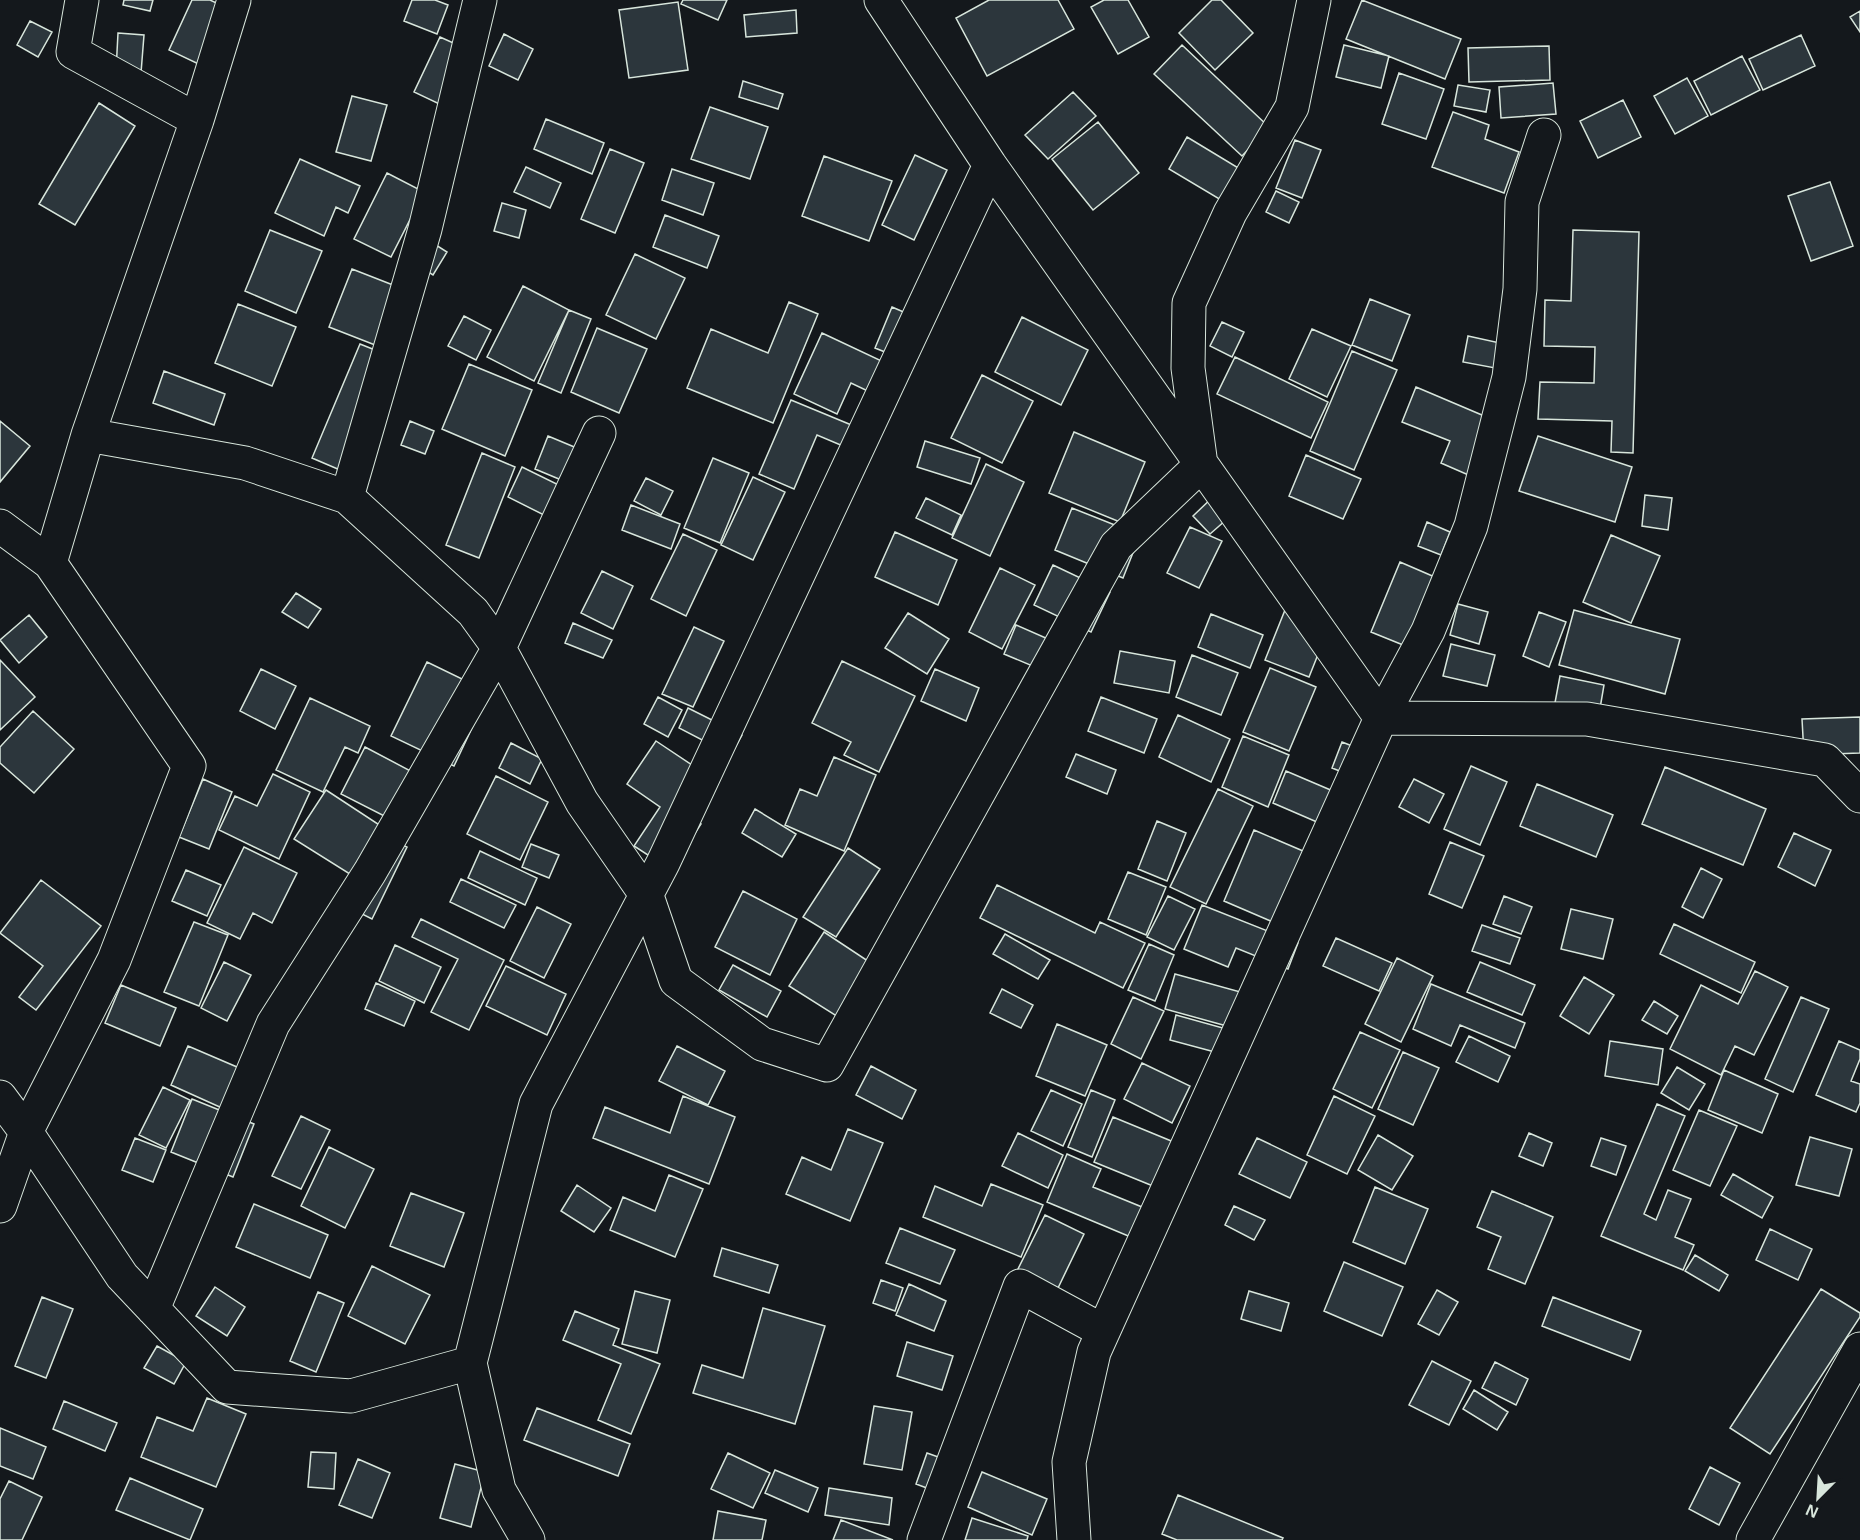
<svg xmlns="http://www.w3.org/2000/svg" width="1860" height="1540" font-family="Helvetica,sans-serif">
	<style>
		.building { fill: #2c363c; stroke: #d8e6dc; stroke-width: 1.5 }
		.lines { fill: none; stroke-linecap: round; stroke-linejoin: round }
		.minor-casing { stroke: #d8e6dc; stroke-width: 35 }
		.minor { stroke: #14181c; stroke-width: 33 }
	</style>
	<rect width="100%" height="100%" fill="#14181c"/>
	<path class="building" d="M 124,0 L 153,0 L 150,11 L 123,5 Z
		M 192,0 L 210,0 L 236,12 L 209,69 L 169,50 Z
		M 412,0 L 435,0 L 448,5 L 437,34 L 404,21 Z
		M 683,0 L 727,0 L 718,20 L 681,4 Z
		M 989,0 L 1058,0 L 1074,29 L 987,76 L 956,18 Z
		M 1104,0 L 1128,0 L 1149,37 L 1118,54 L 1091,7 Z
		M 1212,0 L 1221,0 L 1253,33 L 1215,70 L 1179,33 Z
		M 1362,0 L 1461,39 L 1445,79 L 1346,39 Z
		M 678,2 L 688,70 L 629,78 L 619,10 Z
		M 796,10 L 797,33 L 746,37 L 744,15 Z
		M 1860,11 L 1860,32 L 1850,17 Z
		M 30,21 L 52,32 L 38,57 L 17,45 Z
		M 118,33 L 144,35 L 141,73 L 116,71 Z
		M 504,34 L 533,49 L 518,80 L 489,66 Z
		M 1801,35 L 1815,66 L 1763,90 L 1749,59 Z
		M 440,37 L 478,54 L 452,110 L 414,92 Z
		M 1182,45 L 1269,127 L 1242,156 L 1154,74 Z
		M 1344,45 L 1389,56 L 1381,88 L 1336,77 Z
		M 1549,46 L 1550,80 L 1469,82 L 1468,48 Z
		M 1742,56 L 1760,90 L 1711,115 L 1694,81 Z
		M 1399,73 L 1444,89 L 1426,139 L 1382,124 Z
		M 1687,78 L 1708,116 L 1675,134 L 1654,96 Z
		M 743,81 L 783,94 L 778,109 L 739,97 Z
		M 1553,83 L 1556,114 L 1501,118 L 1499,87 Z
		M 1458,85 L 1490,90 L 1486,112 L 1454,106 Z
		M 1073,92 L 1096,116 L 1048,159 L 1025,135 Z
		M 352,96 L 387,105 L 371,161 L 336,152 Z
		M 1623,100 L 1641,137 L 1598,158 L 1580,121 Z
		M 99,103 L 135,126 L 75,225 L 39,204 Z
		M 710,107 L 768,127 L 750,179 L 691,159 Z
		M 1453,112 L 1489,125 L 1485,139 L 1519,152 L 1504,193 L 1432,167 Z
		M 546,119 L 604,143 L 592,174 L 534,149 Z
		M 1098,122 L 1139,173 L 1093,210 L 1052,159 Z
		M 1187,137 L 1240,169 L 1221,200 L 1169,169 Z
		M 1295,140 L 1321,150 L 1302,198 L 1276,188 Z
		M 610,149 L 644,163 L 615,233 L 581,219 Z
		M 915,155 L 947,170 L 914,240 L 882,225 Z
		M 824,156 L 892,181 L 869,241 L 802,216 Z
		M 300,159 L 360,186 L 348,213 L 336,207 L 324,236 L 275,213 Z
		M 526,167 L 561,183 L 550,208 L 514,192 Z
		M 672,169 L 714,183 L 703,215 L 662,200 Z
		M 387,173 L 424,192 L 391,257 L 354,239 Z
		M 1830,182 L 1853,246 L 1811,261 L 1788,196 Z
		M 1276,191 L 1299,202 L 1289,223 L 1266,212 Z
		M 502,203 L 526,210 L 519,238 L 494,231 Z
		M 665,215 L 719,236 L 707,268 L 653,247 Z
		M 270,230 L 322,251 L 296,313 L 245,291 Z
		M 1573,230 L 1639,232 L 1633,453 L 1611,452 L 1612,421 L 1538,419 L 1540,382 L 1594,383 L 1595,347 L 1544,346 L 1545,300 L 1571,301 Z
		M 417,233 L 447,252 L 433,275 L 403,256 Z
		M 635,254 L 685,278 L 656,339 L 606,315 Z
		M 352,269 L 416,294 L 393,352 L 329,327 Z
		M 523,286 L 569,310 L 534,381 L 487,357 Z
		M 1370,299 L 1410,315 L 1392,361 L 1352,345 Z
		M 789,302 L 818,314 L 773,423 L 687,388 L 711,329 L 768,353 Z
		M 238,304 L 296,327 L 272,386 L 215,363 Z
		M 892,307 L 922,320 L 905,360 L 875,348 Z
		M 569,310 L 591,319 L 561,393 L 538,383 Z
		M 464,316 L 491,330 L 476,360 L 448,346 Z
		M 1022,317 L 1088,350 L 1061,405 L 995,372 Z
		M 1222,322 L 1244,332 L 1232,357 L 1210,346 Z
		M 597,328 L 647,349 L 619,413 L 571,392 Z
		M 1312,329 L 1351,346 L 1327,397 L 1289,379 Z
		M 822,333 L 905,372 L 891,402 L 851,383 L 837,414 L 794,394 Z
		M 1468,336 L 1500,343 L 1495,368 L 1463,362 Z
		M 360,344 L 395,358 L 347,473 L 312,458 Z
		M 1352,351 L 1397,370 L 1354,470 L 1310,451 Z
		M 1235,357 L 1328,402 L 1311,438 L 1217,394 Z
		M 469,364 L 532,390 L 505,456 L 442,429 Z
		M 164,371 L 225,394 L 214,425 L 153,403 Z
		M 982,375 L 1033,401 L 1002,463 L 951,438 Z
		M 1416,387 L 1496,421 L 1473,477 L 1441,463 L 1450,441 L 1402,422 Z
		M 791,400 L 878,436 L 869,457 L 817,435 L 794,489 L 759,474 Z
		M 0,421 L 30,446 L 0,482 Z
		M 410,421 L 434,431 L 425,454 L 401,445 Z
		M 1074,432 L 1145,462 L 1120,522 L 1049,493 Z
		M 548,436 L 603,459 L 590,492 L 535,469 Z
		M 1538,436 L 1632,467 L 1615,522 L 1519,491 Z
		M 925,441 L 980,458 L 971,484 L 917,467 Z
		M 482,453 L 515,467 L 479,558 L 446,545 Z
		M 1306,455 L 1361,479 L 1343,519 L 1289,496 Z
		M 713,458 L 749,473 L 720,543 L 684,528 Z
		M 986,464 L 1024,482 L 990,556 L 952,538 Z
		M 522,467 L 571,491 L 556,521 L 508,497 Z
		M 753,477 L 785,492 L 753,560 L 721,545 Z
		M 646,478 L 673,491 L 661,515 L 634,501 Z
		M 1216,494 L 1234,513 L 1210,534 L 1193,516 Z
		M 1645,495 L 1672,498 L 1668,530 L 1642,526 Z
		M 926,498 L 961,515 L 952,535 L 916,518 Z
		M 631,505 L 680,524 L 671,549 L 622,530 Z
		M 1072,508 L 1140,535 L 1123,578 L 1055,550 Z
		M 1427,522 L 1450,532 L 1441,555 L 1418,546 Z
		M 1190,527 L 1222,541 L 1199,588 L 1167,573 Z
		M 895,532 L 957,560 L 938,605 L 875,577 Z
		M 683,534 L 717,550 L 686,616 L 651,599 Z
		M 1611,535 L 1660,556 L 1631,623 L 1583,602 Z
		M 1400,562 L 1437,578 L 1408,647 L 1371,632 Z
		M 1053,565 L 1110,592 L 1091,632 L 1034,605 Z
		M 1000,568 L 1035,585 L 1002,649 L 969,632 Z
		M 602,571 L 633,586 L 613,629 L 581,613 Z
		M 296,593 L 321,609 L 308,628 L 282,612 Z
		M 1458,604 L 1488,612 L 1479,644 L 1450,635 Z
		M 1285,610 L 1329,627 L 1309,677 L 1265,660 Z
		M 1574,610 L 1680,639 L 1665,694 L 1559,665 Z
		M 1539,612 L 1566,622 L 1549,667 L 1523,656 Z
		M 908,613 L 949,639 L 927,674 L 885,648 Z
		M 1211,614 L 1263,635 L 1250,668 L 1198,647 Z
		M 29,615 L 47,637 L 19,663 L 0,640 Z
		M 573,623 L 612,640 L 603,658 L 565,643 Z
		M 1016,625 L 1073,650 L 1061,678 L 1004,654 Z
		M 694,627 L 724,641 L 693,707 L 662,694 Z
		M 1451,644 L 1495,655 L 1487,686 L 1443,676 Z
		M 1120,651 L 1175,661 L 1169,693 L 1114,683 Z
		M 1192,655 L 1238,673 L 1221,715 L 1176,697 Z
		M 0,660 L 35,697 L 0,730 Z
		M 842,661 L 915,696 L 879,772 L 844,755 L 851,742 L 812,723 Z
		M 427,662 L 489,692 L 454,766 L 391,736 Z
		M 1270,668 L 1316,687 L 1289,751 L 1243,732 Z
		M 261,669 L 296,686 L 275,729 L 240,711 Z
		M 935,669 L 979,688 L 966,721 L 921,701 Z
		M 1560,676 L 1604,685 L 1596,732 L 1551,724 Z
		M 658,697 L 682,710 L 668,737 L 644,724 Z
		M 1101,697 L 1157,719 L 1144,753 L 1088,731 Z
		M 310,698 L 370,726 L 358,753 L 345,747 L 323,792 L 276,770 Z
		M 688,708 L 742,735 L 731,755 L 679,728 Z
		M 33,711 L 74,749 L 34,793 L 0,763 L 0,747 Z
		M 1178,715 L 1230,739 L 1211,782 L 1159,757 Z
		M 1860,717 L 1860,753 L 1804,755 L 1802,719 Z
		M 1243,736 L 1289,755 L 1268,807 L 1222,787 Z
		M 656,741 L 698,769 L 674,805 L 701,824 L 671,870 L 634,846 L 660,807 L 627,784 Z
		M 1342,742 L 1375,755 L 1365,781 L 1332,768 Z
		M 511,743 L 542,759 L 530,784 L 499,768 Z
		M 365,747 L 420,776 L 396,822 L 341,794 Z
		M 1076,754 L 1116,770 L 1107,794 L 1066,777 Z
		M 834,757 L 876,775 L 844,851 L 785,825 L 800,789 L 817,796 Z
		M 1471,766 L 1507,782 L 1480,845 L 1444,829 Z
		M 1665,767 L 1766,809 L 1743,865 L 1642,824 Z
		M 1286,771 L 1354,800 L 1340,832 L 1273,803 Z
		M 273,774 L 310,792 L 279,859 L 219,830 L 235,796 L 257,806 Z
		M 496,776 L 548,802 L 520,860 L 467,834 Z
		M 203,779 L 232,792 L 209,849 L 179,837 Z
		M 1414,779 L 1444,794 L 1429,823 L 1399,807 Z
		M 1537,784 L 1613,815 L 1596,857 L 1520,826 Z
		M 1218,789 L 1253,806 L 1206,904 L 1170,887 Z
		M 326,790 L 384,828 L 353,876 L 294,839 Z
		M 755,809 L 796,834 L 782,857 L 742,833 Z
		M 1157,821 L 1186,833 L 1167,881 L 1138,869 Z
		M 1254,830 L 1310,854 L 1280,925 L 1224,901 Z
		M 1794,833 L 1831,850 L 1815,886 L 1778,867 Z
		M 380,834 L 407,847 L 372,919 L 346,906 Z
		M 1450,842 L 1484,856 L 1462,908 L 1429,894 Z
		M 531,844 L 559,855 L 549,878 L 522,867 Z
		M 244,847 L 297,873 L 272,923 L 253,913 L 240,939 L 207,923 Z
		M 848,848 L 880,869 L 836,937 L 803,917 Z
		M 480,851 L 537,878 L 525,905 L 468,878 Z
		M 1701,868 L 1722,879 L 1703,918 L 1682,907 Z
		M 186,870 L 221,885 L 207,916 L 172,901 Z
		M 1128,872 L 1166,887 L 1146,935 L 1108,919 Z
		M 461,879 L 516,905 L 504,928 L 450,902 Z
		M 41,880 L 101,926 L 36,1010 L 19,997 L 43,966 L 0,933 Z
		M 997,885 L 1095,933 L 1100,922 L 1145,943 L 1123,988 L 980,918 Z
		M 743,891 L 797,919 L 770,975 L 715,947 Z
		M 1168,896 L 1195,909 L 1174,950 L 1147,937 Z
		M 1504,896 L 1532,907 L 1521,934 L 1493,924 Z
		M 1202,905 L 1298,943 L 1288,969 L 1236,948 L 1228,967 L 1184,949 Z
		M 537,907 L 571,924 L 544,978 L 510,961 Z
		M 1571,909 L 1613,919 L 1603,959 L 1561,949 Z
		M 421,919 L 504,960 L 469,1030 L 431,1012 L 458,959 L 412,937 Z
		M 194,922 L 228,935 L 199,1006 L 164,992 Z
		M 1674,924 L 1755,962 L 1741,993 L 1660,954 Z
		M 1482,925 L 1520,938 L 1510,964 L 1472,951 Z
		M 824,932 L 877,967 L 843,1020 L 789,986 Z
		M 1005,934 L 1050,960 L 1038,979 L 993,954 Z
		M 1336,938 L 1392,963 L 1379,991 L 1323,966 Z
		M 1149,944 L 1174,955 L 1155,1001 L 1128,990 Z
		M 395,945 L 441,967 L 424,1003 L 379,981 Z
		M 1397,958 L 1433,976 L 1401,1042 L 1365,1024 Z
		M 224,962 L 251,975 L 227,1021 L 201,1008 Z
		M 1480,962 L 1535,985 L 1522,1015 L 1467,992 Z
		M 733,965 L 781,991 L 767,1017 L 719,990 Z
		M 506,966 L 566,994 L 547,1035 L 486,1006 Z
		M 1755,971 L 1788,987 L 1754,1055 L 1735,1046 L 1721,1075 L 1670,1049 L 1701,985 L 1738,1004 Z
		M 1175,974 L 1244,993 L 1234,1028 L 1165,1009 Z
		M 1584,977 L 1614,995 L 1589,1034 L 1560,1016 Z
		M 376,983 L 415,1001 L 404,1026 L 365,1009 Z
		M 1431,984 L 1525,1023 L 1515,1048 L 1460,1025 L 1451,1046 L 1413,1029 Z
		M 121,985 L 176,1008 L 160,1046 L 105,1023 Z
		M 1002,989 L 1033,1005 L 1021,1028 L 990,1013 Z
		M 1133,997 L 1164,1011 L 1141,1059 L 1111,1044 Z
		M 1801,997 L 1829,1009 L 1793,1092 L 1765,1079 Z
		M 1654,1001 L 1678,1016 L 1667,1034 L 1642,1020 Z
		M 1176,1015 L 1248,1035 L 1241,1059 L 1170,1040 Z
		M 1057,1024 L 1107,1045 L 1085,1096 L 1036,1076 Z
		M 1360,1032 L 1400,1050 L 1372,1108 L 1333,1089 Z
		M 1469,1036 L 1510,1056 L 1498,1082 L 1456,1062 Z
		M 1610,1041 L 1663,1049 L 1658,1085 L 1605,1076 Z
		M 1839,1041 L 1860,1050 L 1860,1059 L 1851,1081 L 1860,1084 L 1860,1103 L 1856,1112 L 1816,1095 Z
		M 188,1046 L 251,1073 L 233,1113 L 171,1085 Z
		M 677,1046 L 725,1071 L 708,1105 L 659,1081 Z
		M 1403,1052 L 1439,1068 L 1413,1125 L 1378,1109 Z
		M 1142,1063 L 1190,1086 L 1172,1123 L 1124,1099 Z
		M 871,1066 L 916,1090 L 902,1119 L 856,1095 Z
		M 1677,1067 L 1705,1084 L 1689,1110 L 1661,1093 Z
		M 1724,1070 L 1778,1094 L 1762,1133 L 1708,1110 Z
		M 163,1087 L 190,1100 L 166,1148 L 139,1135 Z
		M 1051,1090 L 1082,1104 L 1063,1146 L 1031,1131 Z
		M 1091,1090 L 1115,1100 L 1092,1157 L 1068,1147 Z
		M 683,1096 L 735,1117 L 709,1184 L 593,1138 L 605,1107 L 670,1133 Z
		M 1334,1096 L 1375,1116 L 1347,1174 L 1307,1155 Z
		M 192,1099 L 254,1124 L 233,1177 L 171,1152 Z
		M 1657,1104 L 1685,1116 L 1644,1214 L 1656,1220 L 1668,1190 L 1691,1199 L 1675,1237 L 1694,1245 L 1683,1270 L 1601,1236 Z
		M 1699,1110 L 1737,1126 L 1710,1186 L 1673,1170 Z
		M 301,1116 L 330,1130 L 301,1189 L 272,1176 Z
		M 1113,1117 L 1198,1152 L 1180,1197 L 1094,1162 Z
		M 848,1129 L 883,1143 L 850,1221 L 786,1194 L 802,1157 L 831,1170 Z
		M 1018,1133 L 1063,1155 L 1048,1188 L 1002,1166 Z
		M 1529,1133 L 1552,1143 L 1543,1166 L 1519,1156 Z
		M 1378,1135 L 1413,1156 L 1392,1190 L 1358,1170 Z
		M 1810,1137 L 1852,1149 L 1839,1196 L 1796,1185 Z
		M 135,1138 L 166,1150 L 153,1182 L 122,1170 Z
		M 1257,1138 L 1307,1162 L 1290,1198 L 1239,1174 Z
		M 1601,1138 L 1626,1146 L 1616,1175 L 1591,1166 Z
		M 329,1147 L 374,1169 L 345,1228 L 301,1206 Z
		M 1067,1154 L 1101,1169 L 1093,1187 L 1169,1218 L 1157,1248 L 1047,1202 Z
		M 1733,1174 L 1773,1197 L 1762,1218 L 1721,1195 Z
		M 669,1175 L 703,1189 L 675,1257 L 610,1230 L 623,1197 L 655,1211 Z
		M 991,1184 L 1043,1205 L 1021,1257 L 923,1217 L 935,1186 L 982,1206 Z
		M 577,1185 L 611,1208 L 594,1232 L 561,1211 Z
		M 1375,1187 L 1428,1209 L 1405,1264 L 1353,1242 Z
		M 1492,1191 L 1553,1217 L 1525,1284 L 1488,1269 L 1501,1237 L 1477,1227 Z
		M 411,1193 L 464,1213 L 444,1267 L 390,1246 Z
		M 254,1204 L 328,1235 L 310,1278 L 236,1247 Z
		M 1234,1206 L 1265,1220 L 1254,1240 L 1225,1225 Z
		M 1045,1215 L 1084,1234 L 1058,1288 L 1018,1269 Z
		M 900,1228 L 955,1250 L 940,1284 L 886,1263 Z
		M 1770,1229 L 1812,1249 L 1798,1280 L 1756,1260 Z
		M 722,1248 L 778,1265 L 769,1293 L 714,1276 Z
		M 1695,1255 L 1728,1275 L 1719,1291 L 1685,1271 Z
		M 1344,1262 L 1403,1287 L 1382,1336 L 1324,1311 Z
		M 372,1266 L 430,1295 L 405,1344 L 348,1316 Z
		M 881,1280 L 903,1288 L 895,1311 L 873,1303 Z
		M 909,1284 L 946,1301 L 934,1331 L 896,1315 Z
		M 215,1287 L 245,1307 L 227,1336 L 196,1316 Z
		M 1821,1289 L 1860,1313 L 1860,1317 L 1770,1454 L 1730,1428 Z
		M 1437,1290 L 1458,1302 L 1439,1335 L 1418,1324 Z
		M 635,1291 L 670,1300 L 657,1353 L 622,1344 Z
		M 1249,1291 L 1289,1303 L 1281,1331 L 1241,1319 Z
		M 318,1292 L 344,1303 L 316,1372 L 290,1361 Z
		M 42,1297 L 73,1309 L 46,1378 L 15,1366 Z
		M 1553,1297 L 1641,1331 L 1630,1360 L 1542,1326 Z
		M 763,1308 L 825,1326 L 795,1424 L 693,1393 L 702,1365 L 743,1378 Z
		M 575,1311 L 619,1329 L 613,1345 L 660,1364 L 631,1434 L 598,1420 L 621,1364 L 563,1340 Z
		M 907,1342 L 953,1356 L 942,1390 L 897,1376 Z
		M 157,1346 L 186,1362 L 174,1384 L 144,1368 Z
		M 1432,1361 L 1471,1381 L 1449,1425 L 1409,1405 Z
		M 1495,1362 L 1528,1379 L 1516,1405 L 1482,1388 Z
		M 1474,1390 L 1508,1412 L 1497,1430 L 1463,1409 Z
		M 207,1398 L 246,1414 L 216,1487 L 141,1457 L 157,1417 L 193,1431 Z
		M 64,1401 L 117,1423 L 105,1451 L 53,1429 Z
		M 874,1406 L 912,1412 L 902,1470 L 864,1464 Z
		M 537,1408 L 630,1444 L 618,1476 L 524,1440 Z
		M 0,1428 L 46,1447 L 33,1479 L 0,1466 Z
		M 311,1452 L 336,1453 L 334,1489 L 308,1487 Z
		M 728,1453 L 770,1473 L 753,1508 L 711,1489 Z
		M 927,1453 L 955,1463 L 943,1494 L 916,1484 Z
		M 358,1459 L 390,1473 L 372,1518 L 339,1505 Z
		M 455,1464 L 485,1472 L 471,1527 L 440,1518 Z
		M 1710,1467 L 1740,1483 L 1719,1525 L 1689,1509 Z
		M 775,1470 L 818,1488 L 808,1512 L 765,1493 Z
		M 982,1472 L 1047,1499 L 1032,1535 L 968,1507 Z
		M 130,1478 L 203,1509 L 190,1540 L 116,1510 Z
		M 9,1481 L 42,1497 L 22,1540 L 0,1540 L 0,1499 Z
		M 829,1488 L 892,1498 L 889,1525 L 825,1515 Z
		M 1178,1495 L 1283,1538 L 1282,1540 L 1177,1540 L 1162,1534 Z
		M 718,1511 L 766,1520 L 762,1540 L 713,1540 Z
		M 972,1518 L 1028,1536 L 1027,1540 L 965,1540 Z
		M 841,1520 L 893,1540 L 833,1540 Z"/>
	<g class="lines">
		<g class="minor-casing">
			<path id="minor" d="M 881,0 L 990,165 L 1381,718 L 1587,719 L 1825,760 L 1860,796
				M 197,120 L 234,0
				M 88,435 L 245,463 L 347,497 L 473,612 L 499,648 L 582,802 L 647,896 L 676,981 L 762,1044 L 827,1065 L 1116,546 L 1201,465 L 1188,368 L 1189,303 L 1230,213 L 1292,107 L 1314,0
				M 347,497 L 425,229 L 480,0
				M 0,526 L 50,563 L 189,766 L 114,960 L 26,1132 L 0,1206
				M 50,563 L 88,435 L 197,120 L 73,52 L 82,0
				M 0,1097 L 26,1132 L 122,1276 L 227,1387 L 351,1396 L 470,1363 L 536,1104 L 663,863 L 990,165
				M 153,1309 L 273,1024 L 370,872 L 499,648 L 599,433
				M 470,1363 L 499,1490 L 528,1540
				M 924,1540 L 1020,1286 L 1103,1331
				M 1074,1540 L 1069,1462 L 1094,1352 L 1381,718 L 1428,631 L 1471,526 L 1509,377 L 1520,289 L 1522,202 L 1544,135
				M 1753,1540 L 1860,1349"/>
		</g>
		<use href="#minor" class="minor"/>
	</g>
	<g transform="translate(1818 1498) rotate(204)" stroke="#14181c" stroke-width="4.5" paint-order="stroke">
	<path d="M0-4.5L10 22L0 15L-10 22Z" fill="#d8e6dc"/>
	<text y="-9" font-size="16" font-weight="bold" text-anchor="middle" fill="#d8e6dc">N</text>
	</g>
</svg>
